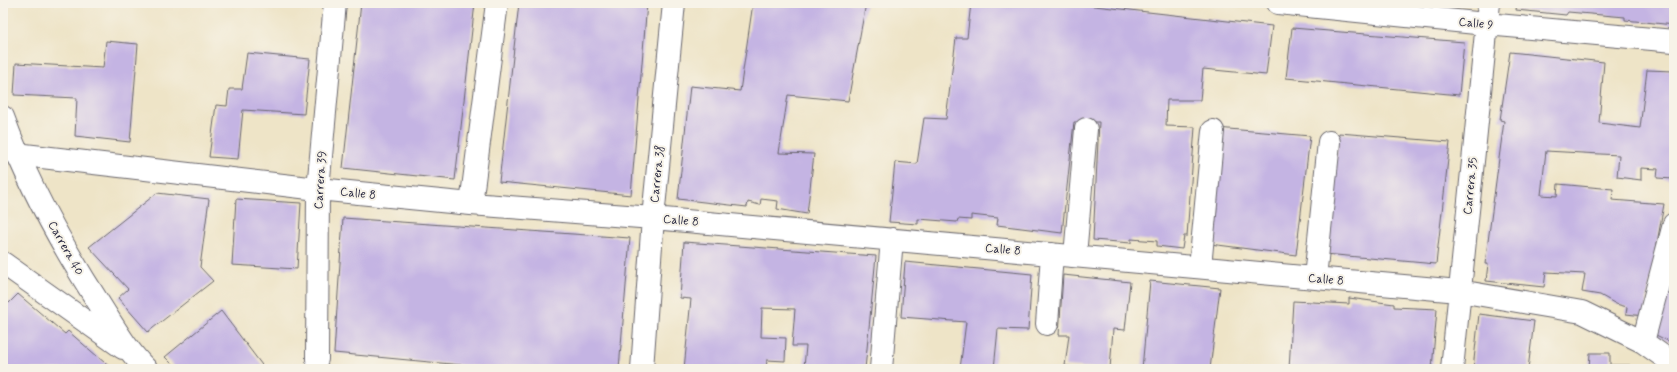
<svg xmlns="http://www.w3.org/2000/svg" width="1677" height="372" font-family="Mynerve,sans-serif">
	<style>
		.building { fill: #c4b4e3 }
		.lines { fill: none; stroke-linecap: round; stroke-linejoin: round }
		.street-casing { stroke: #69666c; stroke-width: 24 }
		.street { stroke: #fff; stroke-width: 22 }
		.labels { text-anchor: middle; stroke-width: 4; stroke-linejoin: round; paint-order: stroke }
		.street-label { font-size: 12px; fill: #22223b; stroke: #f7f3e8 }
	</style>
	<rect width="100%" height="100%" fill="#f7f3e8"/>
	<filter id="ink" filterUnits="userSpaceOnUse"><feTurbulence type="fractalNoise" baseFrequency=".025" numOctaves="2"/><feDisplacementMap in="SourceGraphic" scale="8" xChannelSelector="R" yChannelSelector="G"/><feConvolveMatrix kernelMatrix="1 2 1 2 8 2 1 2 1" color-interpolation-filters="sRGB"/></filter>
	<filter id="wash" filterUnits="userSpaceOnUse"><feTurbulence type="fractalNoise" baseFrequency=".012" numOctaves="4" result="noise"/><feDisplacementMap in="SourceGraphic" scale="16" xChannelSelector="R" yChannelSelector="G"/><feGaussianBlur stdDeviation="0.9" result="paint"/><feColorMatrix in="noise" values="0 0 0 0 0 0 0 0 0 0 0 0 0 0 0 0 0 1.4 0 .05"/><feComposite in="paint" operator="in"/></filter>
	<g filter="url(#wash)">
		<rect width="100%" height="100%" fill="#eee4c7"/>
		<g id="blocks">
			<path class="building" d="M 361,3 L 475,3 L 455,180 L 343,168 Z
				M 519,3 L 647,3 L 631,195 L 499,182 Z
				M 753,3 L 866,3 L 848,101 L 788,95 L 779,153 L 814,154 L 807,214 L 777,209 L 778,201 L 761,199 L 760,205 L 748,202 L 747,207 L 678,199 L 690,86 L 740,91 Z
				M 971,3 L 991,4 L 992,3 L 1068,3 L 1272,26 L 1266,75 L 1203,69 L 1200,100 L 1167,100 L 1166,126 L 1195,127 L 1187,236 L 1184,236 L 1182,249 L 1157,246 L 1157,241 L 1131,239 L 1131,243 L 1093,240 L 1099,122 L 1074,122 L 1062,233 L 997,225 L 998,218 L 971,215 L 971,220 L 958,219 L 957,222 L 918,219 L 918,224 L 889,222 L 895,162 L 917,164 L 924,118 L 946,119 L 956,38 L 967,38 Z
				M 1517,3 L 1674,3 L 1674,25 L 1625,20 L 1625,17 L 1568,12 L 1566,15 L 1516,10 Z
				M 1292,28 L 1464,42 L 1459,95 L 1286,78 Z
				M 106,41 L 138,44 L 130,142 L 75,136 L 77,98 L 14,95 L 16,63 L 103,68 Z
				M 1510,52 L 1604,62 L 1599,123 L 1640,128 L 1647,70 L 1674,71 L 1674,179 L 1657,178 L 1658,169 L 1641,168 L 1641,180 L 1617,177 L 1619,155 L 1546,151 L 1541,195 L 1557,196 L 1558,184 L 1613,189 L 1612,200 L 1664,204 L 1644,316 L 1626,314 L 1627,307 L 1616,304 L 1600,295 L 1582,292 L 1585,274 L 1546,272 L 1544,287 L 1486,281 L 1488,264 L 1485,264 L 1504,121 L 1500,120 Z
				M 247,53 L 310,59 L 304,114 L 243,110 L 238,159 L 209,157 L 216,105 L 227,106 L 229,89 L 242,89 Z
				M 1217,128 L 1310,136 L 1296,255 L 1210,244 Z
				M 1339,133 L 1450,142 L 1436,264 L 1325,254 Z
				M 157,193 L 209,199 L 200,267 L 213,281 L 148,332 L 118,298 L 128,289 L 89,247 Z
				M 236,199 L 301,203 L 297,269 L 232,265 Z
				M 343,218 L 630,238 L 619,369 L 504,369 L 334,353 Z
				M 684,242 L 876,256 L 865,369 L 804,367 L 806,346 L 792,346 L 795,309 L 762,308 L 761,337 L 786,338 L 785,361 L 767,360 L 766,369 L 684,369 L 691,299 L 680,298 Z
				M 905,262 L 1032,274 L 1028,330 L 998,329 L 994,369 L 960,369 L 966,322 L 901,317 Z
				M 1674,266 L 1674,344 L 1654,334 Z
				M 1063,275 L 1130,282 L 1125,330 L 1113,329 L 1110,369 L 1065,366 L 1069,335 L 1059,335 Z
				M 1150,281 L 1220,288 L 1210,369 L 1142,369 Z
				M 18,294 L 65,334 L 68,331 L 112,369 L 3,369 L 3,298 L 9,303 Z
				M 1349,298 L 1394,304 L 1394,307 L 1437,309 L 1432,369 L 1289,369 L 1293,301 L 1349,304 Z
				M 221,311 L 265,369 L 177,369 L 165,357 Z
				M 1479,314 L 1534,321 L 1528,369 L 1473,369 Z
				M 1590,353 L 1610,353 L 1610,365 L 1630,365 L 1630,369 L 1589,369 Z"/>
		</g>
	</g>
	<g filter="url(#ink)">
		<use href="#blocks" fill-opacity="0" stroke="#69666c" stroke-width="1"/>
		<g class="lines">
			<g class="street-casing">
				<path id="street" d="M 1278,3 L 1486,24 L 1674,41
					M 3,117 C 27,183 62,246 100,305 C 114,327 127,350 146,369
					M 16,154 L 318,189 L 471,204 L 653,218 L 1459,291 L 1582,312 L 1643,342 L 1674,364
					M 471,204 L 497,3
					M 1075,256 L 1086,129
					M 3,263 L 123,348
					M 1200,267 L 1213,131
					M 1315,278 L 1329,142
					M 1047,324 L 1052,254
					M 1643,342 L 1674,224
					M 317,359 L 318,189 L 335,3
					M 642,369 L 653,218 L 674,3
					M 881,369 L 892,239
					M 1452,369 L 1489,3"/>
			</g>
			<use href="#street" class="street"/>
		</g>
	</g>
	<g class="labels">
		<g class="street-label">
			<text transform="translate(1476 23) rotate(6)" y="4">Calle 9</text>
			<text transform="translate(657 174) rotate(-84)" y="4">Carrera 38</text>
			<text transform="translate(320 180) rotate(-86)" y="4">Carrera 39</text>
			<text transform="translate(1470 186) rotate(-84)" y="4">Carrera 35</text>
			<text transform="translate(358 193) rotate(6)" y="4">Calle 8</text>
			<text transform="translate(681 220) rotate(5)" y="4">Calle 8</text>
			<text transform="translate(66 248) rotate(61)" y="4">Carrera 40</text>
			<text transform="translate(1003 249) rotate(5)" y="4">Calle 8</text>
			<text transform="translate(1326 279) rotate(5)" y="4">Calle 8</text>
		</g>
	</g>
	<rect width="1677" height="372" fill="none" stroke="#f7f3e8" stroke-width="16"/>
</svg>
